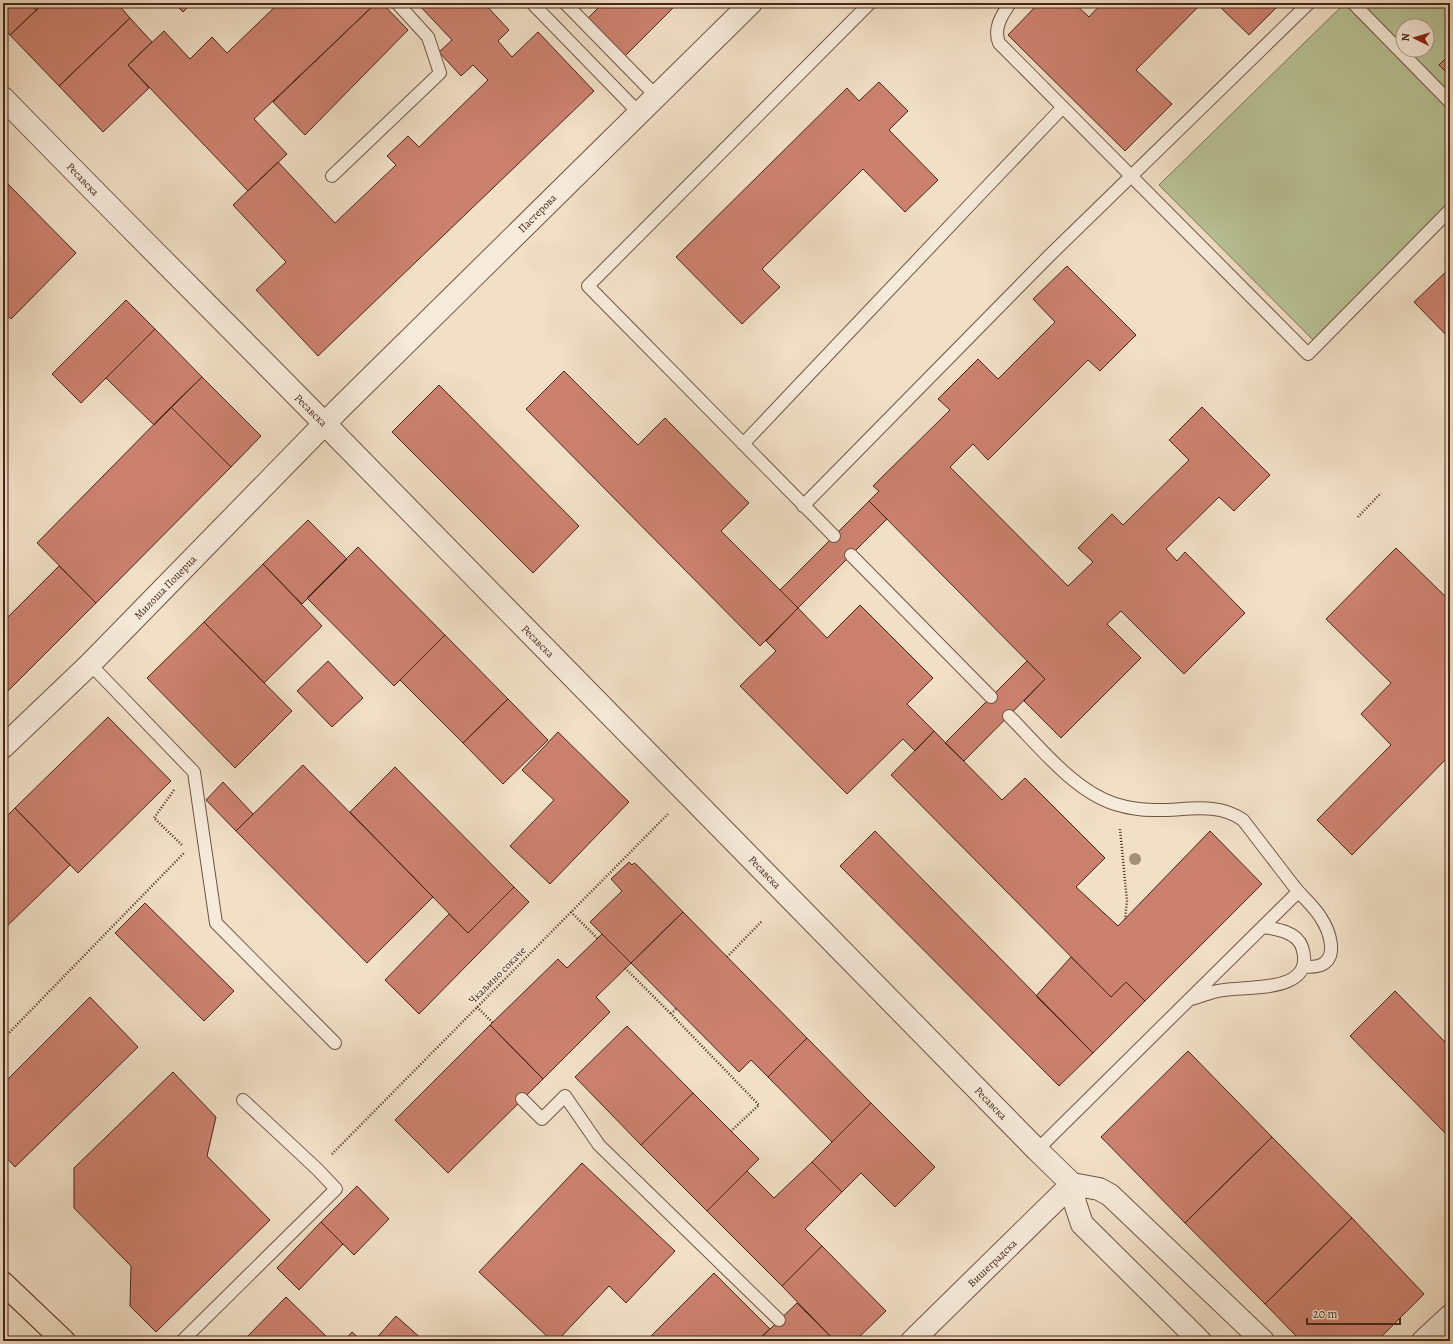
<svg xmlns="http://www.w3.org/2000/svg" width="1453" height="1344" font-family="Alegreya,serif">
	<style>
		.green { fill: #b8c296; stroke: #807458; fill-rule: evenodd }
		.building { fill: #cc816f; stroke: #492619 }
		.lines { fill: none; stroke-linecap: round; stroke-linejoin: round }
		.lane-casing { stroke: #735444; stroke-width: 14 }
		.street-casing { stroke: #735444; stroke-width: 24 }
		.primary-casing { stroke: #492619; stroke-width: 24 }
		.path { stroke: #492619; stroke-width: 2.5; stroke-dasharray: 1 2; stroke-linecap: butt }
		.lane { stroke: #f6eada; stroke-width: 12 }
		.street { stroke: #f6eada; stroke-width: 22 }
		.primary { stroke: #f1dfc6; stroke-width: 22 }
		.tree { fill: #a48f78 }
		.labels { text-anchor: middle; stroke-width: 3; stroke-linejoin: round; paint-order: stroke }
		.street-label { font-size: 11px; fill: #492619; stroke: #f6eada }
	</style>
	<rect width="100%" height="100%" fill="#f1dfc6"/>
	<filter id="stains"><feTurbulence type="fractalNoise" baseFrequency=".005" numOctaves="4"/><feColorMatrix values="0 0 0 0 .2 0 0 0 0 .09 0 0 0 0 .02 0 0 0 .5 -.17"/></filter>
	<radialGradient id="worn" r=".72"><stop offset=".6" stop-color="#630" stop-opacity="0"/><stop offset="1" stop-color="#630" stop-opacity=".3"/></radialGradient>
	<path class="green" d="M 1345,3 L 1450,3 L 1450,210 L 1317,344 L 1159,185 ZM 1403,26 L 1427,26 L 1427,50 L 1403,50 Z"/>
	<path class="building" d="M 3,3 L 29,3 L 36,10 L 10,35 L 3,27 Z
		M 29,3 L 44,3 L 36,10 Z
		M 44,3 L 117,3 L 130,18 L 59,86 L 10,35 Z
		M 174,3 L 192,3 L 183,12 Z
		M 279,3 L 376,3 L 254,119 L 287,154 L 248,191 L 128,65 L 164,31 L 190,59 L 212,37 L 227,53 Z
		M 376,3 L 382,3 L 408,30 L 305,135 L 273,102 Z
		M 417,3 L 484,3 L 509,30 L 498,41 L 512,57 L 538,32 L 594,91 L 318,356 L 256,290 L 286,262 L 233,205 L 278,162 L 335,223 L 396,165 L 387,156 L 408,136 L 419,147 L 488,80 L 473,65 L 461,76 L 439,52 L 452,40 Z
		M 603,3 L 678,3 L 625,56 L 587,19 Z
		M 1039,3 L 1074,3 L 1089,17 L 1102,3 L 1202,3 L 1136,70 L 1172,104 L 1125,151 L 1008,35 Z
		M 1216,3 L 1281,3 L 1249,35 Z
		M 130,18 L 152,42 L 128,65 L 149,88 L 103,132 L 59,86 Z
		M 1450,54 L 1450,76 L 1439,65 Z
		M 879,82 L 908,111 L 889,130 L 938,180 L 905,212 L 863,169 L 762,269 L 780,287 L 742,324 L 676,257 L 847,88 L 859,101 Z
		M 3,179 L 76,253 L 11,319 L 3,312 Z
		M 1067,266 L 1136,335 L 1100,371 L 1088,360 L 988,460 L 973,444 L 950,467 L 1068,586 L 1093,562 L 1078,548 L 1112,514 L 1123,525 L 1189,460 L 1169,440 L 1202,407 L 1270,475 L 1234,511 L 1219,497 L 1166,549 L 1177,561 L 1185,552 L 1245,613 L 1184,674 L 1121,611 L 1107,624 L 1141,658 L 1061,738 L 1024,701 L 1045,679 L 869,501 L 879,491 L 873,486 L 950,410 L 938,399 L 978,359 L 998,379 L 1055,322 L 1033,299 Z
		M 1450,268 L 1450,339 L 1414,302 Z
		M 126,300 L 155,329 L 81,403 L 52,374 Z
		M 155,329 L 202,377 L 154,425 L 106,378 Z
		M 564,371 L 638,445 L 665,418 L 749,503 L 721,531 L 798,608 L 760,646 L 526,409 Z
		M 202,377 L 261,436 L 231,467 L 171,407 Z
		M 439,385 L 579,526 L 533,573 L 392,432 Z
		M 171,407 L 231,467 L 96,603 L 37,543 Z
		M 869,501 L 887,519 L 798,608 L 780,590 Z
		M 308,520 L 347,559 L 302,604 L 263,564 Z
		M 358,547 L 445,635 L 394,686 L 307,598 Z
		M 1396,548 L 1450,601 L 1450,755 L 1352,855 L 1317,820 L 1391,745 L 1361,714 L 1391,683 L 1326,619 Z
		M 263,564 L 322,626 L 264,683 L 204,622 Z
		M 59,566 L 96,603 L 4,695 L 3,693 L 3,622 Z
		M 860,605 L 933,678 L 907,704 L 934,731 L 915,751 L 903,739 L 847,794 L 740,686 L 776,651 L 766,641 L 798,608 L 827,638 Z
		M 204,622 L 292,711 L 235,768 L 147,678 Z
		M 445,635 L 508,699 L 463,743 L 400,680 Z
		M 328,661 L 363,698 L 332,727 L 297,691 Z
		M 1027,661 L 1045,679 L 964,761 L 945,743 Z
		M 508,699 L 548,740 L 503,784 L 463,743 Z
		M 108,717 L 171,781 L 78,873 L 15,808 Z
		M 934,731 L 1002,800 L 1025,778 L 1105,858 L 1076,887 L 1118,926 L 1210,831 L 1262,884 L 1145,1001 L 1126,982 L 1111,997 L 891,775 Z
		M 558,732 L 629,802 L 550,884 L 510,846 L 554,800 L 522,770 Z
		M 303,765 L 433,897 L 367,963 L 236,831 Z
		M 395,767 L 514,887 L 468,933 L 350,812 Z
		M 223,782 L 253,814 L 236,831 L 206,800 Z
		M 15,808 L 70,865 L 3,930 L 3,820 Z
		M 875,831 L 1093,1053 L 1059,1086 L 840,866 Z
		M 629,862 L 632,865 L 634,863 L 637,865 L 683,912 L 631,963 L 590,922 L 622,891 L 611,879 Z
		M 514,887 L 529,902 L 419,1014 L 385,980 L 449,914 L 468,933 Z
		M 145,903 L 234,991 L 204,1021 L 115,933 Z
		M 683,912 L 807,1038 L 768,1077 L 751,1060 L 739,1072 L 631,963 Z
		M 602,934 L 631,963 L 596,997 L 610,1012 L 543,1079 L 490,1025 L 558,959 L 567,968 Z
		M 1071,957 L 1111,997 L 1126,982 L 1145,1001 L 1093,1053 L 1036,996 Z
		M 1395,991 L 1450,1047 L 1450,1138 L 1350,1036 Z
		M 90,997 L 138,1047 L 15,1167 L 3,1154 L 3,1084 Z
		M 490,1025 L 543,1079 L 448,1173 L 395,1120 Z
		M 627,1026 L 693,1093 L 641,1145 L 575,1077 Z
		M 807,1038 L 871,1103 L 832,1142 L 768,1077 Z
		M 1188,1051 L 1272,1137 L 1185,1223 L 1101,1137 Z
		M 173,1072 L 216,1117 L 207,1156 L 270,1220 L 156,1332 L 130,1306 L 131,1266 L 74,1208 L 74,1168 Z
		M 693,1093 L 759,1159 L 707,1211 L 641,1145 Z
		M 871,1103 L 935,1167 L 895,1207 L 861,1173 L 842,1192 L 812,1162 Z
		M 1272,1137 L 1352,1218 L 1265,1304 L 1185,1223 Z
		M 812,1162 L 842,1192 L 805,1229 L 822,1246 L 782,1286 L 707,1211 L 747,1171 L 774,1198 Z
		M 582,1163 L 675,1251 L 626,1303 L 609,1286 L 557,1341 L 552,1341 L 479,1272 Z
		M 357,1186 L 389,1219 L 354,1255 L 321,1222 Z
		M 1352,1218 L 1424,1294 L 1377,1341 L 1301,1341 L 1265,1304 Z
		M 321,1222 L 343,1244 L 299,1290 L 277,1268 Z
		M 822,1246 L 886,1311 L 855,1341 L 835,1341 L 782,1286 Z
		M 714,1273 L 770,1329 L 757,1341 L 646,1341 Z
		M 286,1297 L 330,1340 L 329,1341 L 243,1341 Z
		M 797,1303 L 835,1341 L 757,1341 L 770,1329 Z
		M 396,1316 L 424,1341 L 374,1341 Z
		M 352,1332 L 362,1341 L 344,1341 Z"/>
	<g class="lines">
		<g class="lane-casing">
			<path id="lane" d="M 532,3 L 639,113
				M 565,3 L 656,96
				M 1010,3 C 1002,15 993,28 999,43 L 1308,354 L 1450,210
				M 1353,3 L 1450,102
				M 332,176 L 440,73 L 428,37 L 397,3
				M 743,444 L 981,193 L 1063,107
				M 803,506 L 1048,257 L 1309,3
				M 834,536 L 588,286 L 870,3
				M 851,555 L 991,697
				M 90,664 L 194,772 L 216,923 L 335,1043
				M 1009,716 C 1039,746 1074,791 1115,804 C 1128,808 1141,810 1154,810 C 1185,811 1216,801 1243,820 C 1260,842 1276,863 1293,885 C 1302,897 1314,906 1321,918 C 1329,930 1339,957 1321,965 C 1316,967 1309,967 1303,967
				M 1191,999 C 1202,996 1213,991 1224,990 C 1250,986 1317,993 1302,947 C 1297,932 1277,929 1263,927
				M 522,1099 L 542,1119 L 565,1096 L 599,1145 L 779,1320
				M 1037,1150 L 1298,892
				M 182,1341 L 336,1189 L 317,1169 L 243,1100"/>
		</g>
		<g class="street-casing">
			<path id="street" d="M 3,98 C 108,206 215,312 321,420 C 560,663 799,906 1037,1150 L 1072,1184
				M 3,747 L 90,664 L 341,407 L 751,3
				M 1072,1184 L 1099,1189 L 1110,1195 L 1263,1341
				M 1072,1184 L 1075,1203 L 1082,1224 L 1200,1341
				M 912,1341 L 1072,1184
				M 1423,1341 L 1450,1316"/>
		</g>
		<g class="primary-casing">
			<path id="primary" d="M 3,1283 L 64,1341"/>
		</g>
		<path class="path" d="M 1358,517 L 1381,493
			M 174,790 L 154,818 L 182,845
			M 1120,829 L 1127,901 L 1125,919
			M 571,912 L 597,938
			M 727,957 L 762,921
			M 625,968 L 671,1014
			M 477,1007 L 493,1023
			M 676,1009 L 671,1014 L 759,1105 L 731,1131
			M 3,1039 L 184,853
			M 332,1154 L 669,813"/>
		<use href="#lane" class="lane"/>
		<use href="#street" class="street"/>
		<use href="#primary" class="primary"/>
	</g>
	<circle class="tree" cx="1135" cy="859" r="6"/>
	<g class="labels">
		<g class="street-label">
			<text transform="translate(83 179) rotate(46)" y="4">Ресавска</text>
			<text transform="translate(537 213) rotate(-45)" y="4">Пастерова</text>
			<text transform="translate(311 410) rotate(45)" y="4">Ресавска</text>
			<text transform="translate(165 587) rotate(-46)" y="4">Милоша Поцерца</text>
			<text transform="translate(538 641) rotate(45)" y="4">Ресавска</text>
			<text transform="translate(765 872) rotate(46)" y="4">Ресавска</text>
			<text transform="translate(497 975) rotate(-45)" y="4">Чкаљино сокаче</text>
			<text transform="translate(991 1103) rotate(46)" y="4">Ресавска</text>
			<text transform="translate(992 1263) rotate(-44)" y="4">Вишеградска</text>
		</g>
	</g>
	<rect width="1453" height="1344" fill="none" stroke="#f1dfc6" stroke-width="16"/>
	<rect x="4" y="4" width="1445" height="1336" fill="none" stroke="#492619" stroke-width="2"/>
	<rect x="8" y="8" width="1437" height="1328" fill="none" stroke="#492619"/>
	<g transform="translate(1415 38) rotate(275)"><circle r="19" fill="#f6eada" stroke="#b19c8d"/>
	<path d="M0-3L7 15L0 10L-7 15Z" fill="#8f2418"/>
	<text y="-6" font-size="11" font-weight="bold" text-anchor="middle" fill="#492619">N</text>
	</g>
	<path d="M1307 1318v6h93v-6" fill="none" stroke="#492619" stroke-width="2"/>
	<text x="1313" y="1318" font-size="12" fill="#492619" stroke="#f6eada" stroke-width="3" paint-order="stroke">20 m</text>
	<rect width="100%" height="100%" filter="url(#stains)"/>
	<rect width="100%" height="100%" fill="url(#worn)"/>
</svg>
